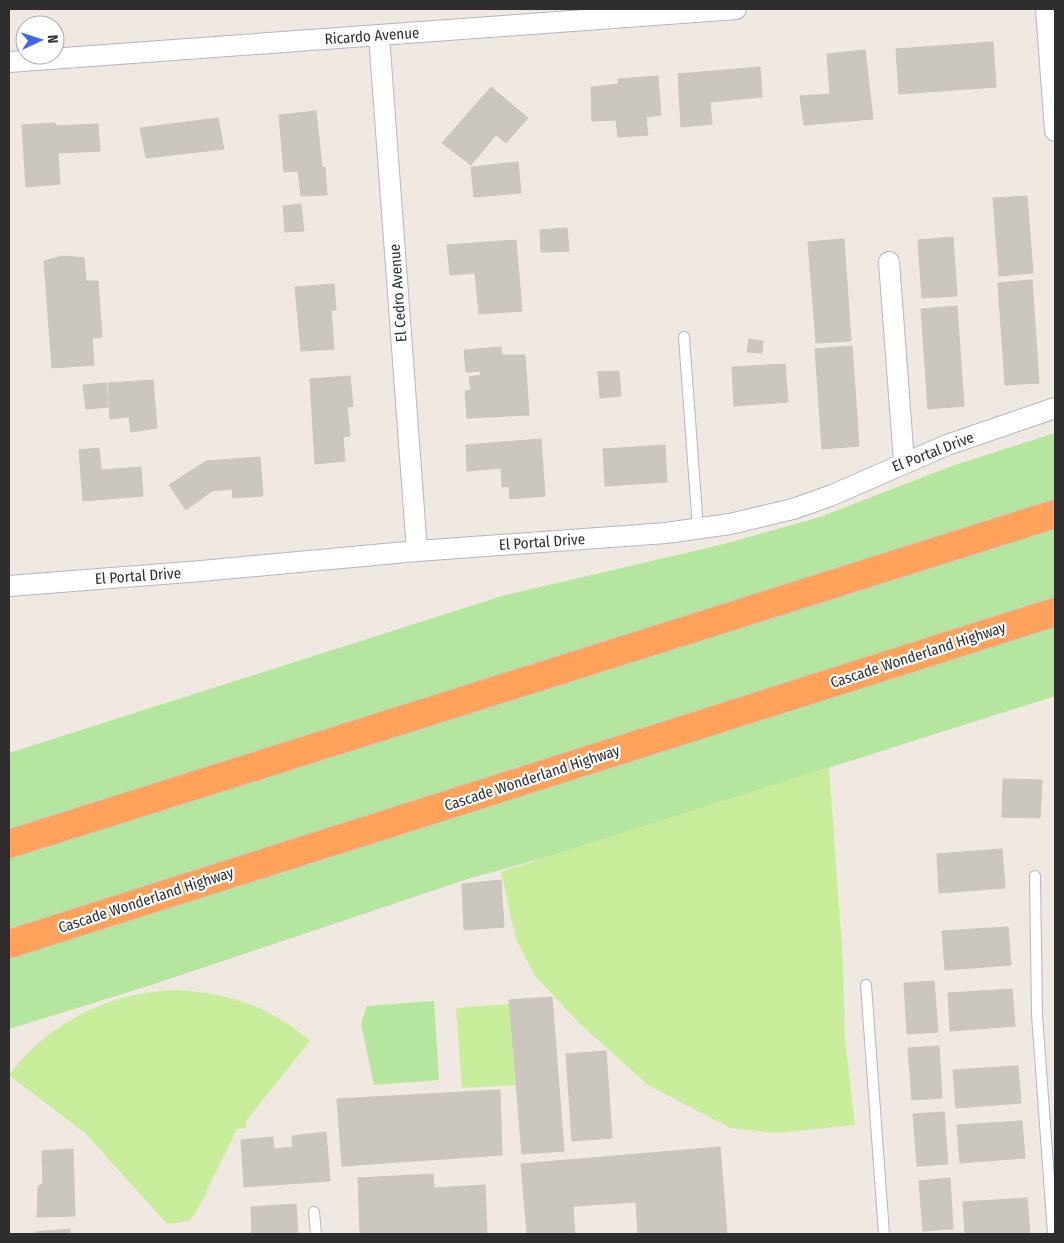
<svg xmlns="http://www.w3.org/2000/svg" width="1064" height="1243" font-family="'Fira Sans Condensed',sans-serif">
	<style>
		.green { fill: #b6e59e }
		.pitch { fill: #c9ec9a }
		.building { fill: #cbc7bf; stroke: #cbc5ba }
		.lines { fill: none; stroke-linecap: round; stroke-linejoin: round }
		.service-casing { stroke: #b4b7c1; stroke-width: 12 }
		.minor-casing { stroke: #b4b7c1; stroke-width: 22 }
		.motorway-casing { stroke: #c9c9c9; stroke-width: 30 }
		.service { stroke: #fff; stroke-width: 10 }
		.minor { stroke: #fff; stroke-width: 20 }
		.motorway { stroke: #ffa35c; stroke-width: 28 }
		.labels { text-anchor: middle; stroke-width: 4.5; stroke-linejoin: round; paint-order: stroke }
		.street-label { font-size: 15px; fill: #2e2e2e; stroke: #fff }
	</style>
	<rect width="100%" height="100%" fill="#efe9e1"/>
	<path class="green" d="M 1055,433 L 1055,696 L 554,855 L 468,879 L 145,987 L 9,1029 L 9,753 L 502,596 L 724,544 L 820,517 L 949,467 Z
		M 434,1001 L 439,1080 L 374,1085 L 361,1024 L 367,1006 Z"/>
	<path class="pitch" d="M 829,767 L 843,964 L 845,1040 L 855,1125 L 777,1133 L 730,1128 L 648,1085 L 579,1023 L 535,976 L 516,939 L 501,872 Z
		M 178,990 C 229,993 271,1007 310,1041 L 246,1121 L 246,1128 L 237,1129 L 206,1192 L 207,1193 L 190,1221 L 167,1224 L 86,1134 L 9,1075 C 49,1022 111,991 178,990 Z
		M 509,1004 L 515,1085 L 462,1088 L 456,1008 Z"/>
	<path class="building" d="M 993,42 L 996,87 L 899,94 L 896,49 Z
		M 865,50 L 873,119 L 804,125 L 800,96 L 830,94 L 827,54 Z
		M 760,67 L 762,97 L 710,102 L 712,124 L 681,127 L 678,74 Z
		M 658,76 L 661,115 L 646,117 L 648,135 L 618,137 L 616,120 L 592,121 L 591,87 L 619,84 L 618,79 Z
		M 491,87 L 528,118 L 506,143 L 496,135 L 471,165 L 442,143 Z
		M 316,111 L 322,167 L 325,167 L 327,195 L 301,196 L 298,171 L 284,172 L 279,115 Z
		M 218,118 L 224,149 L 146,158 L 140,128 Z
		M 55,123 L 56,126 L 98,124 L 100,151 L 58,153 L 60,184 L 26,187 L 22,125 Z
		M 518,162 L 521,193 L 474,197 L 471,167 Z
		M 1027,196 L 1033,273 L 999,276 L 993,198 Z
		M 301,204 L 304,231 L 285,232 L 283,206 Z
		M 567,228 L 569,251 L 541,252 L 540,230 Z
		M 953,237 L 957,296 L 922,298 L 918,240 Z
		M 844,239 L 851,341 L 816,343 L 808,242 Z
		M 516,240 L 522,311 L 479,314 L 475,273 L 450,275 L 447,245 Z
		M 63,256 L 84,258 L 86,281 L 98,281 L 102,337 L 92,338 L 94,365 L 52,368 L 44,261 Z
		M 1032,280 L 1039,383 L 1005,385 L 998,283 Z
		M 334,284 L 336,310 L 331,310 L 334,349 L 301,351 L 295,287 Z
		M 957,306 L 964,406 L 928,409 L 921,309 Z
		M 749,339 L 763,341 L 762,353 L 747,352 Z
		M 852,346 L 859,446 L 822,449 L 815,349 Z
		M 501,347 L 502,355 L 525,355 L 529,415 L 467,418 L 465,391 L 471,390 L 469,377 L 481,375 L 480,371 L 466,372 L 464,350 Z
		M 785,364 L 788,402 L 734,406 L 732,367 Z
		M 619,371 L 621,396 L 600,398 L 598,372 Z
		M 350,376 L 353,406 L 347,407 L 350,436 L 343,437 L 345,461 L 315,464 L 310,379 Z
		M 153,380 L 157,428 L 131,432 L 129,417 L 110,419 L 108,383 Z
		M 106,383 L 108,407 L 86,409 L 83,385 Z
		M 541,439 L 545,496 L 510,499 L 509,486 L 502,487 L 501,468 L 467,471 L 466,445 Z
		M 665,445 L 667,482 L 605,486 L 603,449 Z
		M 99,448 L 101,470 L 141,467 L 143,496 L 83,501 L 79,450 Z
		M 260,457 L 263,496 L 233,498 L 232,489 L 212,491 L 186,510 L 169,485 L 206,461 Z
		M 1003,779 L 1042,780 L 1040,818 L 1002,817 Z
		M 1002,849 L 1005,888 L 939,893 L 937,854 Z
		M 501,880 L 504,927 L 464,930 L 462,884 Z
		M 1008,927 L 1011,965 L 945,970 L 942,931 Z
		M 934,981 L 938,1032 L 907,1034 L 904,983 Z
		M 1012,989 L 1015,1026 L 950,1031 L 948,993 Z
		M 552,997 L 564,1151 L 522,1154 L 509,1000 Z
		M 939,1046 L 942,1098 L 912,1100 L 908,1048 Z
		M 606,1051 L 612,1138 L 572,1141 L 566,1054 Z
		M 1018,1066 L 1021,1103 L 956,1108 L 953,1070 Z
		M 500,1090 L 502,1155 L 342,1166 L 337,1099 Z
		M 944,1112 L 948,1164 L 917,1166 L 913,1114 Z
		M 1022,1121 L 1025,1158 L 960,1163 L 957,1125 Z
		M 326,1132 L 330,1181 L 244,1187 L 241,1140 L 273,1137 L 274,1149 L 293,1147 L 292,1136 Z
		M 720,1147 L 727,1234 L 638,1234 L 636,1202 L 573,1206 L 575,1234 L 527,1234 L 521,1164 Z
		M 73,1149 L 75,1216 L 37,1217 L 38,1186 L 43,1184 L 42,1151 Z
		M 433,1174 L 434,1188 L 485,1185 L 487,1234 L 360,1234 L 358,1178 Z
		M 950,1178 L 953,1229 L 923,1231 L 919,1181 Z
		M 1027,1198 L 1030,1234 L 965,1234 L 963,1202 Z
		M 296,1204 L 298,1234 L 252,1234 L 251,1207 Z
		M 70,1229 L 70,1234 L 36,1234 L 35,1232 Z"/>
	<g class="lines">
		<g class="service-casing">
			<path id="service" d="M 684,337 L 698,529
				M 1035,876 L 1037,1015 L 1053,1234
				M 866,985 L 884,1234
				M 314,1212 L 316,1234"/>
		</g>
		<g class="minor-casing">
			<path id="minor" d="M 1046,9 L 1055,131
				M 379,36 L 417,551
				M 9,62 L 736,9
				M 889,262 L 904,462
				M 9,586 L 201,571 L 417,551 L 666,533 L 730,524 L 793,509 L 830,496 L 947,445 L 1055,408"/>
		</g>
		<g class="motorway-casing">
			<path id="motorway" d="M 9,844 L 1055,514
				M 9,944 L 1055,612"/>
		</g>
		<use href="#service" class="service"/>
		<use href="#minor" class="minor"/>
		<use href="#motorway" class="motorway"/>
	</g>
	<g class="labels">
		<g class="street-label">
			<text transform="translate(372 36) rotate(-4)" y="5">Ricardo Avenue</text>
			<text transform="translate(398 293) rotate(-94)" y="5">El Cedro Avenue</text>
			<text transform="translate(933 452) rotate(-21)" y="5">El Portal Drive</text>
			<text transform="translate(542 542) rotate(-4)" y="5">El Portal Drive</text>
			<text transform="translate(138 576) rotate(-4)" y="5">El Portal Drive</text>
			<text transform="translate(918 655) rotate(-18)" y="5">Cascade Wonderland Highway</text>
			<text transform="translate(532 778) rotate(-18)" y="5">Cascade Wonderland Highway</text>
			<text transform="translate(146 900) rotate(-18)" y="5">Cascade Wonderland Highway</text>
		</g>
	</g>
	<rect width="1064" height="1243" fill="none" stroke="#2e2e2e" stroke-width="20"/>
	<g transform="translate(40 40) rotate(86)"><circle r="24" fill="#ffffff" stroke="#ababab"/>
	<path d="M0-4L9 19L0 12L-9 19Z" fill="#4264fb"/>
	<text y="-8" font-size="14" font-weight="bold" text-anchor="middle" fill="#2e2e2e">N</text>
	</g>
</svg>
